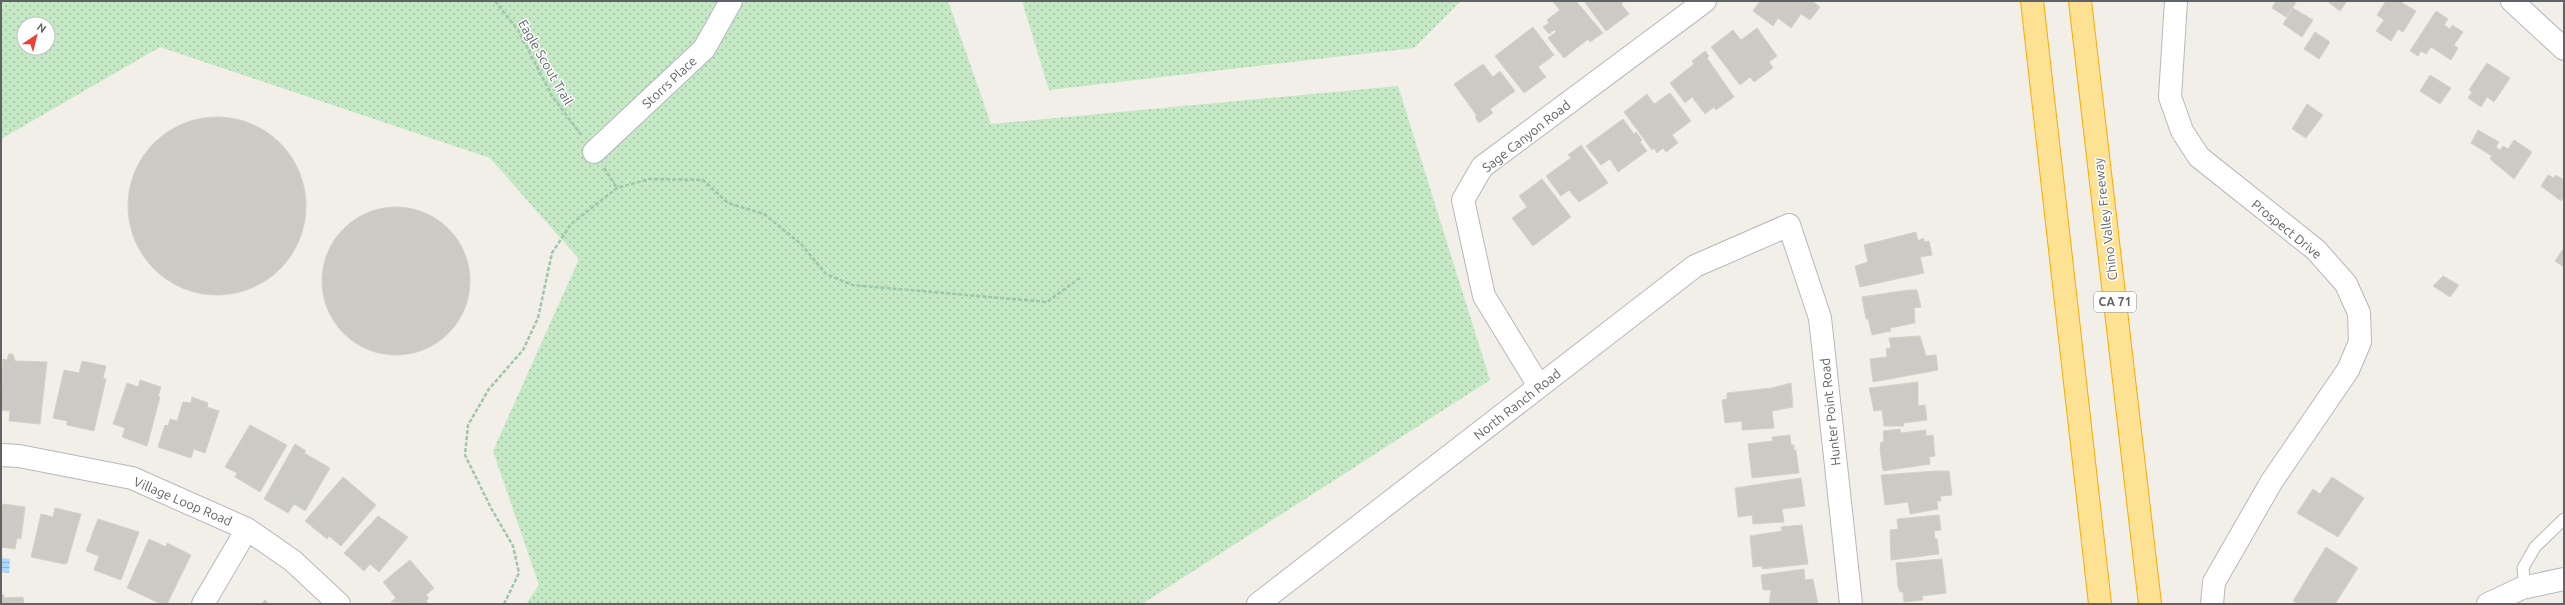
<svg xmlns="http://www.w3.org/2000/svg" width="2565" height="605" font-family="Ubuntu,sans-serif">
	<style>
		.grass { fill: url(#grass-dots); fill-rule: evenodd }
		.water { fill: url(#water-rules) }
		.building { fill: #cccac5; stroke: #d6d1c6 }
		.lines { fill: none; stroke-linecap: round; stroke-linejoin: round }
		.service-casing { stroke: #b5b8bc; stroke-width: 13 }
		.minor-casing { stroke: #b5b8bc; stroke-width: 24 }
		.motorway-casing { stroke: #f9ab00; stroke-width: 24 }
		.path { stroke: #9cc7a9; stroke-width: 2.5; stroke-dasharray: 4 2; stroke-linecap: butt }
		.service { stroke: #fff; stroke-width: 11 }
		.minor { stroke: #fff; stroke-width: 22 }
		.motorway { stroke: #fde293; stroke-width: 22 }
		.labels { text-anchor: middle; stroke-width: 3; stroke-linejoin: round; paint-order: stroke }
		.shield { fill: #fff; stroke: #8f9295; stroke-width: 1 }
		.shield-label { font-size: 12px; font-weight: bold; fill: #5f6368 }
		.street-label { font-size: 13px; fill: #5f6368; stroke: #fff }
	</style>
	<defs>
		<pattern id="grass-dots" width="8" height="8" patternUnits="userSpaceOnUse"><rect width="8" height="8" fill="#c5e8c5"/><path d="M2 2h.1M6 6h.1" fill="none" stroke="#a3c0a4" stroke-width="1.8" stroke-linecap="round"/></pattern>
		<pattern id="water-rules" width="6" height="5" patternUnits="userSpaceOnUse"><rect width="6" height="5" fill="#aadaff"/><path d="M0 2.5h6" fill="none" stroke="#8eb4d2"/></pattern>
	</defs>
	<rect width="100%" height="100%" fill="#f1efe8"/>
	<path class="grass" d="M 1,1 L 948,1 L 991,124 L 1398,86 L 1490,380 L 1142,604 L 526,604 L 539,585 L 493,451 L 579,259 L 490,158 L 160,47 L 1,139 ZM 24,24 L 48,24 L 48,48 L 24,48 Z
		M 1022,1 L 1461,1 L 1414,48 L 1049,90 Z"/>
	<path class="water" d="M 1,558 L 10,559 L 9,573 L 1,572 Z"/>
	<path class="building" d="M 1576,1 L 1603,33 L 1590,42 L 1588,39 L 1564,58 L 1548,38 L 1556,32 L 1554,30 L 1549,34 L 1543,27 L 1549,23 L 1547,20 L 1560,10 L 1553,2 Z
		M 1584,1 L 1624,1 L 1621,4 L 1629,14 L 1606,31 Z
		M 1760,1 L 1812,1 L 1820,7 L 1810,20 L 1801,14 L 1791,28 L 1778,18 L 1773,26 L 1753,11 Z
		M 2276,1 L 2297,1 L 2286,17 L 2272,8 Z
		M 2327,1 L 2347,1 L 2340,11 Z
		M 2386,1 L 2404,1 L 2402,3 L 2416,11 L 2403,32 L 2398,29 L 2391,41 L 2376,31 L 2384,20 L 2377,15 Z
		M 2293,8 L 2313,20 L 2302,37 L 2283,24 Z
		M 2436,11 L 2448,19 L 2444,25 L 2450,29 L 2452,25 L 2463,32 L 2454,45 L 2458,48 L 2451,60 L 2431,47 L 2426,54 L 2421,51 L 2418,56 L 2410,51 Z
		M 1533,27 L 1554,55 L 1538,67 L 1546,77 L 1524,93 L 1495,56 Z
		M 1757,28 L 1777,56 L 1769,62 L 1773,68 L 1754,82 L 1750,77 L 1740,85 L 1711,47 L 1733,30 L 1741,40 Z
		M 2315,32 L 2330,42 L 2319,59 L 2304,49 Z
		M 1705,51 L 1709,56 L 1707,58 L 1734,97 L 1716,110 L 1714,107 L 1705,114 L 1692,97 L 1685,103 L 1670,83 L 1694,64 L 1692,61 Z
		M 2487,63 L 2510,78 L 2494,102 L 2487,97 L 2481,107 L 2468,98 L 2472,92 L 2469,90 Z
		M 1483,64 L 1493,77 L 1500,71 L 1515,91 L 1490,109 L 1493,113 L 1479,123 L 1475,117 L 1477,116 L 1454,84 Z
		M 2430,75 L 2451,88 L 2440,104 L 2420,91 Z
		M 1670,93 L 1691,121 L 1672,135 L 1678,143 L 1666,152 L 1663,148 L 1657,153 L 1654,148 L 1652,150 L 1624,112 L 1647,94 L 1654,104 Z
		M 2307,104 L 2323,115 L 2306,138 L 2292,129 Z
		M128 206a89 89 0 1 1 178 0a89 89 0 1 1-178 0Z
		M 1623,119 L 1634,134 L 1636,132 L 1642,140 L 1640,142 L 1647,151 L 1618,172 L 1610,159 L 1601,165 L 1586,146 Z
		M 2478,130 L 2499,142 L 2496,147 L 2500,150 L 2503,146 L 2508,149 L 2514,140 L 2532,152 L 2514,179 L 2490,159 L 2492,156 L 2471,143 Z
		M 1581,145 L 1608,183 L 1579,202 L 1569,190 L 1561,196 L 1546,176 L 1571,158 L 1568,155 Z
		M 2548,175 L 2554,178 L 2556,175 L 2564,180 L 2564,196 L 2561,201 L 2541,186 Z
		M 1542,179 L 1571,217 L 1533,246 L 1512,218 L 1527,207 L 1519,196 Z
		M322 281a74 74 0 1 1 148 0a74 74 0 1 1-148 0Z
		M 1916,232 L 1918,241 L 1923,238 L 1925,242 L 1929,241 L 1932,255 L 1920,257 L 1924,273 L 1860,287 L 1855,266 L 1868,262 L 1864,245 Z
		M 2563,249 L 2564,250 L 2564,267 L 2555,261 Z
		M 2443,276 L 2459,285 L 2450,297 L 2433,286 Z
		M 1908,290 L 1917,290 L 1921,307 L 1914,308 L 1915,323 L 1890,328 L 1891,331 L 1872,335 L 1868,319 L 1866,319 L 1862,297 Z
		M 1920,336 L 1926,356 L 1936,355 L 1938,370 L 1873,382 L 1870,359 L 1887,357 L 1886,349 L 1891,348 L 1889,338 Z
		M 9,354 L 13,354 L 15,361 L 47,362 L 40,424 L 9,421 L 10,411 L 1,410 L 3,359 L 7,360 Z
		M 82,361 L 106,366 L 103,378 L 106,379 L 94,431 L 67,425 L 67,421 L 53,418 L 64,370 L 79,373 Z
		M 140,380 L 161,387 L 158,396 L 160,397 L 147,446 L 122,437 L 125,428 L 113,424 L 127,383 L 138,387 Z
		M 1918,382 L 1918,406 L 1925,405 L 1927,420 L 1903,423 L 1904,426 L 1884,426 L 1882,410 L 1874,411 L 1869,388 Z
		M 1791,383 L 1793,407 L 1772,411 L 1774,428 L 1742,430 L 1742,421 L 1725,423 L 1722,400 L 1727,399 L 1727,393 L 1772,388 Z
		M 192,397 L 208,403 L 207,407 L 219,411 L 205,453 L 194,449 L 191,458 L 158,447 L 165,425 L 168,426 L 170,419 L 177,421 L 183,402 L 191,403 Z
		M 250,425 L 287,445 L 260,492 L 235,477 L 237,473 L 225,467 Z
		M 1900,429 L 1901,433 L 1926,430 L 1926,436 L 1933,435 L 1935,456 L 1929,457 L 1930,464 L 1883,471 L 1880,449 L 1881,442 L 1884,442 L 1883,431 Z
		M 1790,435 L 1791,445 L 1794,445 L 1794,451 L 1796,450 L 1799,473 L 1752,478 L 1748,444 L 1773,441 L 1772,437 Z
		M 295,444 L 306,451 L 304,453 L 330,468 L 305,511 L 294,504 L 288,513 L 264,499 Z
		M 1936,471 L 1949,471 L 1952,495 L 1940,496 L 1941,501 L 1937,501 L 1938,509 L 1910,514 L 1908,502 L 1885,505 L 1881,475 Z
		M 343,477 L 376,505 L 341,546 L 329,536 L 327,539 L 305,521 Z
		M 2332,477 L 2364,498 L 2338,537 L 2297,513 L 2313,489 L 2320,494 Z
		M 1801,478 L 1805,506 L 1782,509 L 1784,522 L 1753,524 L 1752,515 L 1738,517 L 1735,488 Z
		M 3,504 L 25,507 L 21,539 L 17,538 L 15,549 L 1,547 L 1,511 Z
		M 55,508 L 81,514 L 67,563 L 64,564 L 31,557 L 41,514 L 53,517 Z
		M 1939,515 L 1941,530 L 1934,531 L 1935,539 L 1937,539 L 1939,554 L 1891,560 L 1890,530 L 1898,529 L 1897,519 Z
		M 378,516 L 408,537 L 379,572 L 370,564 L 364,571 L 344,553 Z
		M 98,519 L 139,532 L 121,580 L 94,570 L 99,556 L 86,551 Z
		M 1802,525 L 1808,564 L 1762,569 L 1762,566 L 1753,567 L 1750,536 L 1782,531 L 1781,527 Z
		M 149,539 L 166,547 L 167,543 L 191,555 L 167,604 L 161,604 L 127,588 Z
		M 2326,547 L 2358,568 L 2335,604 L 2298,604 L 2293,601 Z
		M 1942,559 L 1946,593 L 1922,596 L 1923,600 L 1904,602 L 1903,592 L 1900,592 L 1898,586 L 1896,563 Z
		M 410,560 L 434,588 L 426,595 L 429,598 L 426,601 L 429,604 L 391,602 L 396,598 L 383,582 Z
		M 1804,569 L 1805,580 L 1813,579 L 1818,604 L 1769,604 L 1771,590 L 1763,590 L 1761,575 Z
		M 1,595 L 4,595 L 4,598 L 23,597 L 24,604 L 1,604 Z
		M 265,600 L 269,604 L 261,604 Z"/>
	<g class="lines">
		<g class="service-casing">
			<path id="service" d="M 2525,588 L 2523,568 L 2535,547 L 2564,519"/>
		</g>
		<g class="minor-casing">
			<path id="minor" d="M 2176,1 L 2170,97 L 2182,131 L 2199,157 L 2316,250 L 2346,284 L 2359,313 L 2360,342 L 2348,370 L 2272,481 L 2214,582 L 2212,604
				M 2512,1 L 2564,49
				M 594,152 L 704,49 L 731,1
				M 1539,386 L 1484,296 L 1463,200 L 1482,167 L 1705,1
				M 1,455 L 19,456 L 132,478 L 247,529 L 293,561 L 339,604
				M 203,604 L 247,529
				M 1258,604 L 1695,266 L 1789,225 L 1820,318 L 1851,604
				M 2488,604 L 2522,588 L 2564,579"/>
		</g>
		<g class="motorway-casing">
			<path id="motorway" d="M 2032,1 L 2100,604
				M 2080,1 L 2150,604"/>
		</g>
		<path class="path" d="M 495,1 L 518,30 L 552,96 L 582,136
			M 604,168 L 617,188
			M 504,604 L 519,573 L 513,546 L 491,508 L 465,455 L 468,425 L 489,389 L 523,350 L 538,318 L 552,253 L 571,224 L 617,188 L 649,179 L 703,180 L 728,203 L 764,214 L 801,244 L 826,274 L 852,285 L 1047,302 L 1081,277"/>
		<use href="#service" class="service"/>
		<use href="#minor" class="minor"/>
		<use href="#motorway" class="motorway"/>
	</g>
	<g class="labels">
		<rect class="shield" x="2094" y="292" width="42" height="20" rx="3"/>
		<g class="shield-label">
			<text x="2115" y="306">CA 71</text>
		</g>
		<g class="street-label">
			<text transform="translate(546 62) rotate(60)" y="5">Eagle Scout Trail</text>
			<text transform="translate(669 82) rotate(-43)" y="5">Storrs Place</text>
			<text transform="translate(1526 136) rotate(-38)" y="5">Sage Canyon Road</text>
			<text transform="translate(2105 219) rotate(-97)" y="5">Chino Valley Freeway</text>
			<text transform="translate(2287 229) rotate(39)" y="5">Prospect Drive</text>
			<text transform="translate(1517 404) rotate(-38)" y="5">North Ranch Road</text>
			<text transform="translate(1830 412) rotate(-96)" y="5">Hunter Point Road</text>
			<text transform="translate(183 501) rotate(23)" y="5">Village Loop Road</text>
		</g>
	</g>
	<rect width="2565" height="605" fill="none" stroke="#5f6368" stroke-width="4"/>
	<g transform="translate(36 36) rotate(35)"><circle r="19" fill="#ffffff" stroke="#bfc1c3"/>
	<path d="M0-3L7 15L0 10L-7 15Z" fill="#ea4335"/>
	<text y="-6" font-size="11" font-weight="bold" text-anchor="middle" fill="#5f6368">N</text>
	</g>
</svg>
